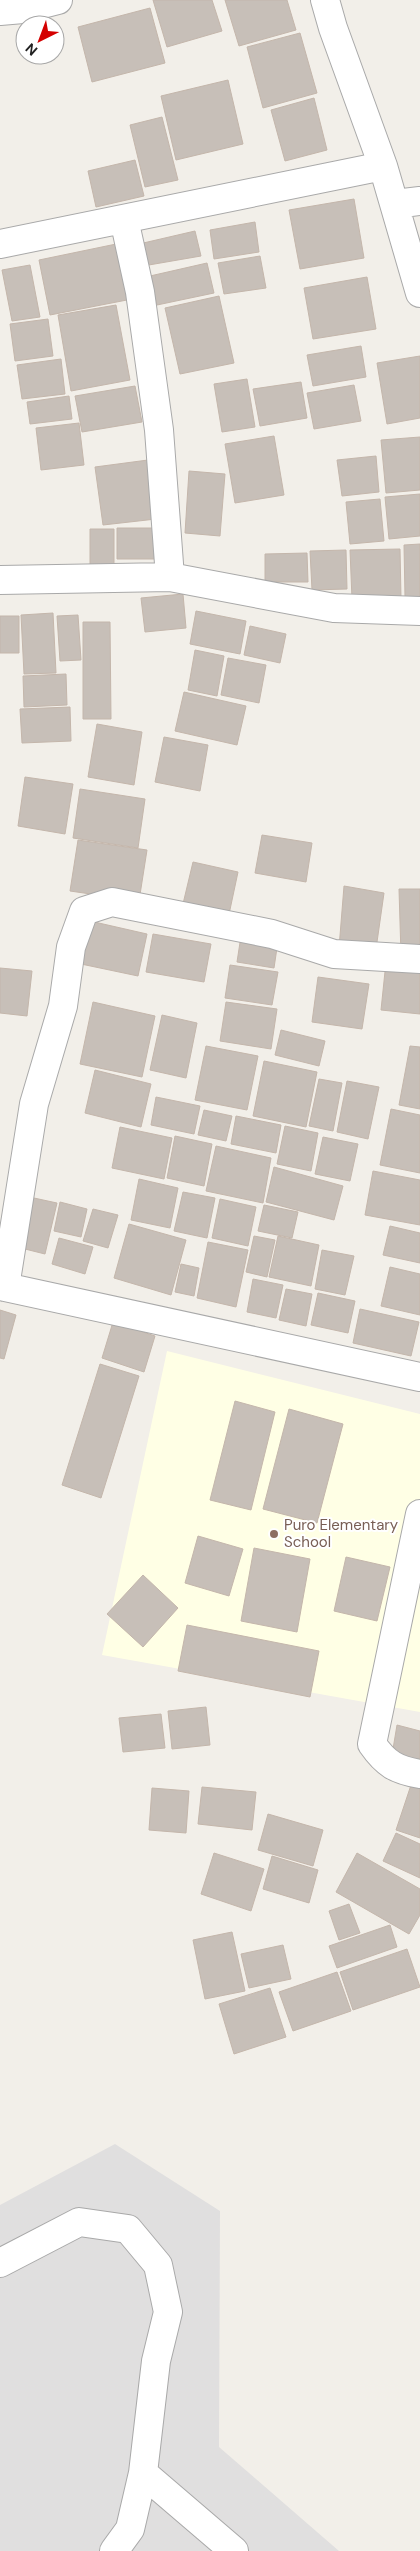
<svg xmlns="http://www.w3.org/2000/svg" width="420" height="2551" font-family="'DM Sans',sans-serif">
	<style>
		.residential { fill: #e0dfdf }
		.education { fill: #ffffe5 }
		.building { fill: #c7bfb8; stroke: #c4b6ab }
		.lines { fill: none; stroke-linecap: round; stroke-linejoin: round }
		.minor-casing { stroke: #a9a9a9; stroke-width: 30 }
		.minor { stroke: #fff; stroke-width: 28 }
		.education-dot { fill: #8d6e63; stroke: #fff; stroke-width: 2 }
		.labels { text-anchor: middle; stroke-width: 4; stroke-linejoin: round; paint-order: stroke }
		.education-label { font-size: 15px; fill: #785e54; stroke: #fff; text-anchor: start }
	</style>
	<rect width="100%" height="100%" fill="#f2efe9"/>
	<path class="residential" d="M 115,2144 L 220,2211 L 219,2447 L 339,2551 L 0,2551 L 0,2205 Z"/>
	<path class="education" d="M 167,1351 L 420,1414 L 420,1712 L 102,1655 Z"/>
	<path class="building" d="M 153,0 L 212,0 L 222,31 L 167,47 Z
		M 225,0 L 287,0 L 296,30 L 239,46 Z
		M 150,8 L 165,63 L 92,82 L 78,27 Z
		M 300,33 L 317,93 L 263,108 L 247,47 Z
		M 228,80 L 243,144 L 176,160 L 161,96 Z
		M 314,98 L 327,150 L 285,161 L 271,110 Z
		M 162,117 L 178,180 L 145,187 L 130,125 Z
		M 135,160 L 144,196 L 96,207 L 88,171 Z
		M 354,199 L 364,258 L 300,269 L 289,210 Z
		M 255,222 L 259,252 L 214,259 L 210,230 Z
		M 195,231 L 201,256 L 143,266 L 139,244 Z
		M 121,243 L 132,299 L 50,315 L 39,260 Z
		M 260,256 L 266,288 L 224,294 L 218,263 Z
		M 207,263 L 214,293 L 157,305 L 150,276 Z
		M 30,265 L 40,317 L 12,321 L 2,270 Z
		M 367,277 L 376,329 L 313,339 L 304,288 Z
		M 219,296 L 234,363 L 180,374 L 165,308 Z
		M 116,305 L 130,380 L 71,391 L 58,315 Z
		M 48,319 L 53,356 L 15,361 L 10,324 Z
		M 361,346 L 366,377 L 313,386 L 307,355 Z
		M 420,356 L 420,418 L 387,424 L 377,363 Z
		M 61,359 L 65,394 L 22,399 L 17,365 Z
		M 247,379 L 255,427 L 222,432 L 214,384 Z
		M 301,382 L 307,418 L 260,426 L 253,389 Z
		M 354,385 L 361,421 L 314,429 L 307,393 Z
		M 135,386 L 142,422 L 82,432 L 75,396 Z
		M 69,396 L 72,419 L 30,424 L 27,402 Z
		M 79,423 L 84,465 L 41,470 L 36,428 Z
		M 274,436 L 284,495 L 235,503 L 225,444 Z
		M 420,437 L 420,490 L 386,493 L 381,440 Z
		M 376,456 L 379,492 L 342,496 L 337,460 Z
		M 148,460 L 156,519 L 103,525 L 95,467 Z
		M 189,471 L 225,474 L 220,536 L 185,533 Z
		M 420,494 L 420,536 L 389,539 L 385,497 Z
		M 380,499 L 384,541 L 350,544 L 346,502 Z
		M 117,528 L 161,528 L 162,559 L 117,559 Z
		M 90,529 L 114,529 L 114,564 L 90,565 Z
		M 420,544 L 420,597 L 405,597 L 404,545 Z
		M 400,549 L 401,598 L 352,599 L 350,550 Z
		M 346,550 L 347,589 L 312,590 L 310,551 Z
		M 307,553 L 308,582 L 265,582 L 265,554 Z
		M 183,594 L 186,628 L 145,632 L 141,598 Z
		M 196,611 L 246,621 L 240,654 L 190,644 Z
		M 53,613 L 56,673 L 24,674 L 21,615 Z
		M 78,615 L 81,660 L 60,661 L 57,616 Z
		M 0,616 L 19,616 L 19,653 L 0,653 Z
		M 83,622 L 110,622 L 111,719 L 83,719 Z
		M 250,626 L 286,634 L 280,663 L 244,655 Z
		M 195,650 L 224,656 L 217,696 L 188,690 Z
		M 228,658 L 266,665 L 259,703 L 221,695 Z
		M 66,674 L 67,705 L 24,707 L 23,676 Z
		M 184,692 L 246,706 L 237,745 L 175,731 Z
		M 70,707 L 71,741 L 22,743 L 20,709 Z
		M 97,724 L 142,732 L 134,785 L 88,777 Z
		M 164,737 L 208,745 L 200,791 L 155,782 Z
		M 25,777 L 73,784 L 65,834 L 18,826 Z
		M 80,789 L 145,799 L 138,848 L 73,838 Z
		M 262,835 L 312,843 L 306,882 L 255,873 Z
		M 78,840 L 147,850 L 139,901 L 70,891 Z
		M 193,862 L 238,872 L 228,919 L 182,908 Z
		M 344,886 L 384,893 L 376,949 L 339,948 Z
		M 399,889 L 420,889 L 420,955 L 401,955 Z
		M 90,921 L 147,934 L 138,976 L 81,964 Z
		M 153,934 L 211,944 L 204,982 L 146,972 Z
		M 241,936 L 278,941 L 274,968 L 237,962 Z
		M 386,962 L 420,966 L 420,1014 L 381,1010 Z
		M 230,965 L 278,972 L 272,1005 L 225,998 Z
		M 0,968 L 32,971 L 27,1016 L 0,1013 Z
		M 318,977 L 369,984 L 362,1029 L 312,1022 Z
		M 93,1002 L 155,1016 L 142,1077 L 80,1064 Z
		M 226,1002 L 277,1009 L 271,1049 L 220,1041 Z
		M 162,1015 L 197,1023 L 186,1078 L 150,1070 Z
		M 281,1030 L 325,1041 L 319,1066 L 275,1055 Z
		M 206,1046 L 258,1056 L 247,1110 L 195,1100 Z
		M 410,1046 L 420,1047 L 420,1109 L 399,1105 Z
		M 264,1061 L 317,1072 L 306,1127 L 253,1116 Z
		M 95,1070 L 151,1084 L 141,1127 L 85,1113 Z
		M 319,1079 L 342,1083 L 333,1131 L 309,1126 Z
		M 347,1081 L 379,1087 L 368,1139 L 337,1132 Z
		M 156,1097 L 200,1106 L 194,1134 L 151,1125 Z
		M 391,1109 L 420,1115 L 420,1173 L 380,1165 Z
		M 204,1110 L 232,1116 L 226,1141 L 198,1135 Z
		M 236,1116 L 281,1125 L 276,1153 L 231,1144 Z
		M 285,1126 L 318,1133 L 311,1171 L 277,1164 Z
		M 120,1127 L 172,1138 L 164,1179 L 112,1168 Z
		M 175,1136 L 212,1144 L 204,1186 L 167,1178 Z
		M 323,1137 L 358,1144 L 350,1181 L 315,1174 Z
		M 216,1146 L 271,1158 L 263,1203 L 206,1191 Z
		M 274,1167 L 343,1186 L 334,1220 L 266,1202 Z
		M 373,1171 L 420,1180 L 420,1225 L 365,1215 Z
		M 139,1179 L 178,1188 L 170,1228 L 131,1220 Z
		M 183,1192 L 215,1198 L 207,1238 L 174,1231 Z
		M 34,1198 L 57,1203 L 45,1254 L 21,1248 Z
		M 220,1199 L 256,1207 L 248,1246 L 212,1238 Z
		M 60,1202 L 87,1209 L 81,1237 L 54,1231 Z
		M 264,1205 L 298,1212 L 292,1238 L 258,1231 Z
		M 93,1209 L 118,1215 L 108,1248 L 83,1241 Z
		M 129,1224 L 186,1240 L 171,1295 L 114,1278 Z
		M 390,1226 L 420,1233 L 420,1263 L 383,1255 Z
		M 254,1236 L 275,1240 L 267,1277 L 246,1272 Z
		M 278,1236 L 319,1245 L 311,1286 L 269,1277 Z
		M 59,1238 L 93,1247 L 85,1274 L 52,1264 Z
		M 208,1242 L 248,1250 L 236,1307 L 197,1298 Z
		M 322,1250 L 354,1256 L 345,1295 L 315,1289 Z
		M 181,1264 L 199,1268 L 194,1296 L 175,1292 Z
		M 390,1267 L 420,1274 L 420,1315 L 381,1306 Z
		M 253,1279 L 283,1285 L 276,1318 L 247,1312 Z
		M 286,1289 L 312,1294 L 306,1326 L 279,1320 Z
		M 318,1293 L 355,1301 L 348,1333 L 311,1325 Z
		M 360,1309 L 419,1322 L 411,1356 L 353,1343 Z
		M 0,1310 L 16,1315 L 4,1359 L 0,1358 Z
		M 113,1322 L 155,1336 L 144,1372 L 102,1358 Z
		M 100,1364 L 139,1376 L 101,1498 L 62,1485 Z
		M 235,1401 L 275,1412 L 251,1510 L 210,1500 Z
		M 289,1409 L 343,1424 L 317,1523 L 263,1509 Z
		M 198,1536 L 243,1549 L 229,1596 L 185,1583 Z
		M 254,1548 L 310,1559 L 297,1632 L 241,1621 Z
		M 346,1557 L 390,1567 L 377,1621 L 334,1611 Z
		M 143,1575 L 178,1608 L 143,1647 L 107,1614 Z
		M 187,1625 L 319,1651 L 310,1697 L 178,1671 Z
		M 206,1707 L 210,1745 L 172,1749 L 168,1711 Z
		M 161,1714 L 165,1748 L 123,1752 L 119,1718 Z
		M 397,1725 L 420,1731 L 420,1763 L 392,1755 Z
		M 413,1779 L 420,1781 L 420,1838 L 396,1830 Z
		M 202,1787 L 256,1792 L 252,1830 L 198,1824 Z
		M 152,1788 L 189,1791 L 186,1833 L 149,1830 Z
		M 268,1814 L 323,1830 L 313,1866 L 258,1850 Z
		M 396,1833 L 420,1844 L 420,1878 L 383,1861 Z
		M 214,1853 L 264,1869 L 251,1911 L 201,1894 Z
		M 357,1853 L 420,1889 L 420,1915 L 409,1934 L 336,1892 Z
		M 272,1856 L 318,1870 L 309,1903 L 263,1889 Z
		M 349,1904 L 360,1933 L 339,1940 L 329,1911 Z
		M 390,1925 L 397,1947 L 337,1968 L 329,1946 Z
		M 232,1932 L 245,1991 L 205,1999 L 193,1940 Z
		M 283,1945 L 291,1979 L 249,1988 L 241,1954 Z
		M 407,1949 L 420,1987 L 353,2010 L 340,1972 Z
		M 337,1972 L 351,2011 L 293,2031 L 279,1992 Z
		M 270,1988 L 286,2037 L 234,2054 L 219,2004 Z"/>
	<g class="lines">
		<g class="minor-casing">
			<path id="minor" d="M 325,0 L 333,28 L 383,166 L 420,293
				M 0,11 L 23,9 L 58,0
				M 395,204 L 420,201
				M 124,219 L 140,292 L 159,430 L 170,577
				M 0,244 L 383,166
				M 0,580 L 170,577 L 334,608 L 420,611
				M 0,1286 L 420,1377
				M 5,1287 L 34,1104 L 63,1006 L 71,947 L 84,911 L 112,902 L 272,934 L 334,954 L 420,959
				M 420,1514 L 372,1744 C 386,1764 396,1770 420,1774
				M 0,2263 L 79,2222 L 128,2229 L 158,2265 L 168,2312 L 156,2361 L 143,2473 L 130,2529 L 114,2551
				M 143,2473 L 234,2551"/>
		</g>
		<use href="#minor" class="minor"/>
	</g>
	<circle class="education-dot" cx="274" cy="1534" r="5"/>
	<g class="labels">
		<g class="education-label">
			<text x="284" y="1530">Puro Elementary<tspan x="284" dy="17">School</tspan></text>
		</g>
	</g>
	<g transform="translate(40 40) rotate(222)"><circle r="24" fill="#ffffff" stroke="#a7a7a7"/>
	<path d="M0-4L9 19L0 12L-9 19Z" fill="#d40000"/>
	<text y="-8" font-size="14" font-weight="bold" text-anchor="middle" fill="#222222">N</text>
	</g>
</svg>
